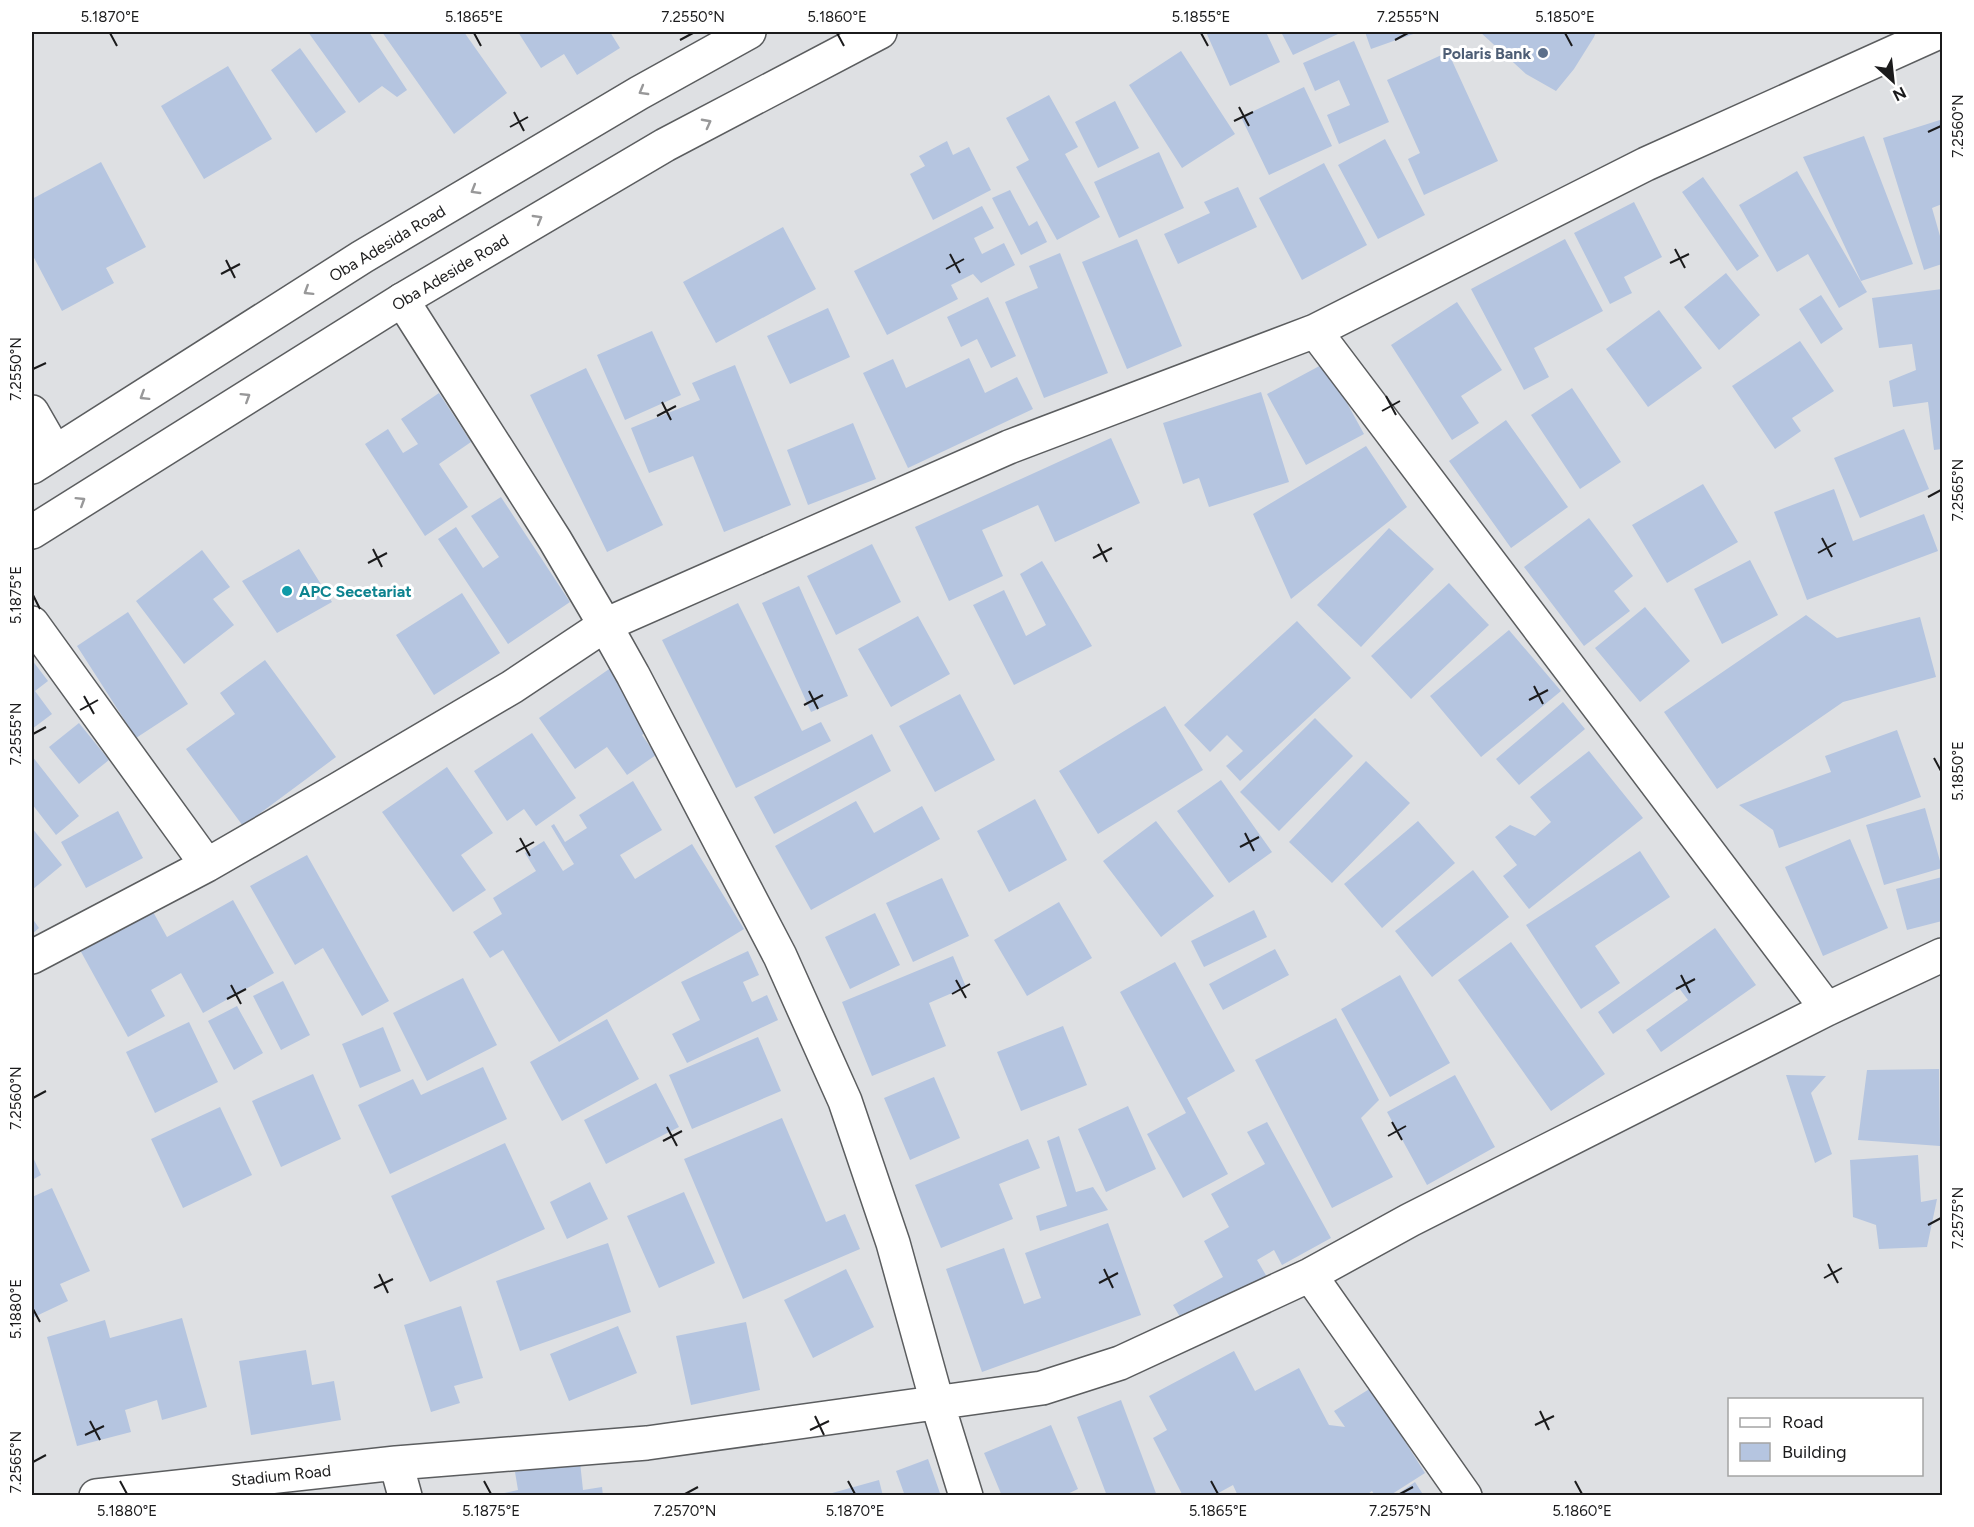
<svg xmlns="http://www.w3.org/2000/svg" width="1974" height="1527" font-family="Figtree,sans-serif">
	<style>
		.building { fill: #b5c5e0 }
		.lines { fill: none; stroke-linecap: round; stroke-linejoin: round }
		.minor-casing { stroke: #5b5d5f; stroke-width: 36 }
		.major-casing { stroke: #5b5d5f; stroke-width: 36 }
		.minor { stroke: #fff; stroke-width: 33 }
		.major { stroke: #fff; stroke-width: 33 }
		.oneway { stroke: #989899 }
		.ticks { fill: none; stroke: #1b1b1c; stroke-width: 2 }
		.service-dot { fill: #5c6f8a; stroke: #fff; stroke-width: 2 }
		.culture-dot { fill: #0f9aa8; stroke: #fff; stroke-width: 2 }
		.labels { text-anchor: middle; stroke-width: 6; stroke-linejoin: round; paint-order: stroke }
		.service-label { font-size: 16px; font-weight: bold; fill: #4e5e75; stroke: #fff; text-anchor: end }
		.street-label { font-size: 16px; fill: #1b1b1c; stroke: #fff }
		.culture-label { font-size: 16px; font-weight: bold; fill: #0d838f; stroke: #fff; text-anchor: start }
		.neatline { fill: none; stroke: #1b1b1c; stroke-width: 2 }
		.ticks-label { font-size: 15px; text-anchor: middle; fill: #1b1b1c }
	</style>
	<rect width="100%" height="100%" fill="#dee0e3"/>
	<path class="building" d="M 308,32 L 369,32 L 407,90 L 397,97 L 382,86 L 359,103 Z
		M 382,32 L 464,32 L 507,93 L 454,134 Z
		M 518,32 L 610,32 L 620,48 L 577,75 L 564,54 L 541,68 Z
		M 1206,32 L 1266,32 L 1280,62 L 1230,86 Z
		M 1281,32 L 1337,32 L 1338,34 L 1293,55 Z
		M 1365,32 L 1419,32 L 1371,49 Z
		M 1480,32 L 1596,32 L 1594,37 L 1574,69 L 1556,91 L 1526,74 Z
		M 1354,41 L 1389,122 L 1339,144 L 1327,115 L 1350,105 L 1339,80 L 1315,91 L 1303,63 Z
		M 300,48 L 346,112 L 316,133 L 271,70 Z
		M 1181,51 L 1235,134 L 1182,168 L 1129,85 Z
		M 1448,52 L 1498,161 L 1424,195 L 1408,159 L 1420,153 L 1387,80 Z
		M 228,66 L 272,139 L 204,179 L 161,106 Z
		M 1304,87 L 1332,146 L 1269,175 L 1241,117 Z
		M 1049,95 L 1078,147 L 1065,154 L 1100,217 L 1057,240 L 1016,167 L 1029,160 L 1006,118 Z
		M 1115,101 L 1139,148 L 1098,168 L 1075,122 Z
		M 1940,120 L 1942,130 L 1942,204 L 1932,208 L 1942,243 L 1942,264 L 1924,270 L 1883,138 Z
		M 1864,136 L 1913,264 L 1861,281 L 1803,157 Z
		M 1385,139 L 1425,215 L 1378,239 L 1338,165 Z
		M 947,141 L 953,155 L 969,147 L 991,190 L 933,220 L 910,174 L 925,166 L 919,156 Z
		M 1159,152 L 1184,208 L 1119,238 L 1094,182 Z
		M 101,162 L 146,247 L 106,268 L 114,283 L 62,311 L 32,254 L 32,199 Z
		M 1324,163 L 1367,245 L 1302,280 L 1259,198 Z
		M 1797,171 L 1867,292 L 1839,308 L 1808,254 L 1777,272 L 1739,205 Z
		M 1703,177 L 1759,256 L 1737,271 L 1682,192 Z
		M 1238,187 L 1257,227 L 1178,264 L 1164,234 L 1210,213 L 1204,202 Z
		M 1010,190 L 1029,226 L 1037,221 L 1047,242 L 1021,255 L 992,198 Z
		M 1634,202 L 1662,257 L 1624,277 L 1632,293 L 1610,304 L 1574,233 Z
		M 982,206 L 994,228 L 974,238 L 982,254 L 1004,243 L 1015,265 L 981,283 L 973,274 L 951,285 L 958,299 L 887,335 L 854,271 Z
		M 783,227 L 816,289 L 716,343 L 683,282 Z
		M 1137,239 L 1182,346 L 1127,369 L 1082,262 Z
		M 1565,239 L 1603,311 L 1534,348 L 1549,377 L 1524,390 L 1471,289 Z
		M 1060,253 L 1108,373 L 1044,398 L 1005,302 L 1038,288 L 1029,266 Z
		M 1726,273 L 1760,315 L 1719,350 L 1684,307 Z
		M 1942,289 L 1942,449 L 1934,450 L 1928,402 L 1893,407 L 1889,381 L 1916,370 L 1912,344 L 1879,348 L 1872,298 Z
		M 1821,295 L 1843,329 L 1821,344 L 1799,309 Z
		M 988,297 L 1016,356 L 991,368 L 977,339 L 961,347 L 947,317 Z
		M 1457,302 L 1502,370 L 1461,396 L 1479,423 L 1452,440 L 1391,345 Z
		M 828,308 L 850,357 L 790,384 L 767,336 Z
		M 1659,310 L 1702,368 L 1648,407 L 1606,349 Z
		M 652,331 L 681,395 L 625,420 L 597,355 Z
		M 1800,341 L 1834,391 L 1792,418 L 1801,431 L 1775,449 L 1732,386 Z
		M 969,358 L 985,393 L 1017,377 L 1033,409 L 908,468 L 863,373 L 893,359 L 906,388 Z
		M 1325,363 L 1364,434 L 1306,465 L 1267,394 Z
		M 735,365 L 791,505 L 724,532 L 693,456 L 649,473 L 631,428 L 700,400 L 692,383 Z
		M 586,368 L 663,525 L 607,552 L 530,395 Z
		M 1572,388 L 1621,462 L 1580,489 L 1531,415 Z
		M 1261,392 L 1289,482 L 1209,507 L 1199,478 L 1183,484 L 1163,423 Z
		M 439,393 L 471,442 L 439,464 L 468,507 L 425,536 L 365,444 L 388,429 L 403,453 L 418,444 L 401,419 Z
		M 1506,420 L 1568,507 L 1511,548 L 1449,461 Z
		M 853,423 L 876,479 L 808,505 L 787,450 Z
		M 1904,429 L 1929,489 L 1860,518 L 1834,458 Z
		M 1111,438 L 1140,503 L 1055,542 L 1038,505 L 982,530 L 1003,576 L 949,601 L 915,527 Z
		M 1366,446 L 1407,507 L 1291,599 L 1253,514 Z
		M 1703,484 L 1738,542 L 1667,583 L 1632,525 Z
		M 1834,489 L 1853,541 L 1924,514 L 1938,551 L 1807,600 L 1774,512 Z
		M 501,497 L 570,602 L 508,644 L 438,539 L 456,527 L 483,568 L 499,557 L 471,516 Z
		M 1589,518 L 1633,576 L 1614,591 L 1630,611 L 1584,646 L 1524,567 Z
		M 1389,528 L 1434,569 L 1361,647 L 1317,605 Z
		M 872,544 L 901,602 L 836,635 L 807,576 Z
		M 299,549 L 332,602 L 277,633 L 242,581 Z
		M 202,550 L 230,587 L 213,599 L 234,625 L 184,664 L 136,601 Z
		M 1750,560 L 1778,615 L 1722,644 L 1694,589 Z
		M 1042,561 L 1092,646 L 1014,685 L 973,605 L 1004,590 L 1026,636 L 1046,625 L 1020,574 Z
		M 1449,583 L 1489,625 L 1411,699 L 1371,656 Z
		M 799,586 L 848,696 L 811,712 L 762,603 Z
		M 462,593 L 500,653 L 434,695 L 396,635 Z
		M 738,603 L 802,731 L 821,722 L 831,741 L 736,788 L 662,640 Z
		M 1645,607 L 1690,661 L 1640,702 L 1595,648 Z
		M 128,612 L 188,704 L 136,738 L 77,646 Z
		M 1806,615 L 1837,638 L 1920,617 L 1936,677 L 1843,702 L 1717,789 L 1664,712 Z
		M 918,616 L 950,674 L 891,707 L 858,649 Z
		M 1297,621 L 1351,678 L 1240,781 L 1226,766 L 1243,751 L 1227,735 L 1210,752 L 1184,725 Z
		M 1509,630 L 1561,691 L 1481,757 L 1430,696 Z
		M 32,660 L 48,681 L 35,691 L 52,714 L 32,729 Z
		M 265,660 L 336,757 L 243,826 L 186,749 L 235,714 L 220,693 Z
		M 612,667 L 654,726 L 642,735 L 656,755 L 627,775 L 607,747 L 575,769 L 539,718 Z
		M 960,694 L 995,760 L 935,792 L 899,726 Z
		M 1563,702 L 1585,729 L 1519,785 L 1496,759 Z
		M 1165,706 L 1203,770 L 1098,834 L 1059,771 Z
		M 1315,718 L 1353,756 L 1279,831 L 1240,792 Z
		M 79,723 L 109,760 L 79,784 L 49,747 Z
		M 1897,730 L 1921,797 L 1779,848 L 1773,830 L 1739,805 L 1831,772 L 1825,756 Z
		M 532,733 L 576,798 L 536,826 L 524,809 L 507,821 L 474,771 Z
		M 872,734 L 891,771 L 774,834 L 754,797 Z
		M 1589,751 L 1643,818 L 1529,909 L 1503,876 L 1517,865 L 1495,837 L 1510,825 L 1535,836 L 1551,822 L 1530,797 Z
		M 32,756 L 79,816 L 56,835 L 32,804 Z
		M 1366,761 L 1410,803 L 1332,883 L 1289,842 Z
		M 447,767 L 493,833 L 461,855 L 486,890 L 453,912 L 382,812 Z
		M 1221,780 L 1272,852 L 1229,883 L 1177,811 Z
		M 633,781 L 662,830 L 620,855 L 635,879 L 692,844 L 744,929 L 559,1042 L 503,950 L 490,958 L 473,932 L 502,914 L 493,898 L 536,871 L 525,853 L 544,841 L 563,871 L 574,864 L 551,826 L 554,824 L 565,842 L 587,828 L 579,815 Z
		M 1035,799 L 1067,860 L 1009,892 L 977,831 Z
		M 856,801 L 874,833 L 922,806 L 940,839 L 811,910 L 775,846 Z
		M 1925,808 L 1942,868 L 1884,885 L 1866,825 Z
		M 118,811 L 143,858 L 86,888 L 61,842 Z
		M 1156,821 L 1214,896 L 1161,937 L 1103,861 Z
		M 1418,821 L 1455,863 L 1382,928 L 1344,884 Z
		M 32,828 L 62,865 L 32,890 Z
		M 1850,839 L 1888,928 L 1823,956 L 1785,867 Z
		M 1640,851 L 1670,897 L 1595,946 L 1620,983 L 1581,1009 L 1526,925 Z
		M 307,855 L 389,1001 L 362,1016 L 323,948 L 295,965 L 250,886 Z
		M 1473,870 L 1509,917 L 1432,977 L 1395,931 Z
		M 1942,877 L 1942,921 L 1907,930 L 1896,889 Z
		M 942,878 L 969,936 L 913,962 L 886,903 Z
		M 233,900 L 274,973 L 203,1013 L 181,973 L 151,990 L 165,1016 L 128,1037 L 80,950 L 152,910 L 167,937 Z
		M 1059,902 L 1092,958 L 1027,996 L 994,940 Z
		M 1254,910 L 1267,937 L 1204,967 L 1191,941 Z
		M 875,913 L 900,965 L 850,989 L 825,937 Z
		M 32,918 L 39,928 L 32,934 Z
		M 1715,928 L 1756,985 L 1661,1052 L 1646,1030 L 1688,1000 L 1679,988 L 1613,1034 L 1598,1012 Z
		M 1511,942 L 1605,1074 L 1551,1111 L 1458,980 Z
		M 1275,949 L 1289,975 L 1223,1010 L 1209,984 Z
		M 748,951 L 759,975 L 743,982 L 752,1002 L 767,995 L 778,1020 L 687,1063 L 672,1034 L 700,1020 L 681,982 Z
		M 953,956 L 966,987 L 929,1003 L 946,1046 L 872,1076 L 842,1002 Z
		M 1175,962 L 1235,1071 L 1187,1098 L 1228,1174 L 1183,1198 L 1147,1134 L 1186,1113 L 1120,992 Z
		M 1400,975 L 1450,1063 L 1390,1097 L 1341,1009 Z
		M 463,978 L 497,1045 L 427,1081 L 393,1013 Z
		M 283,981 L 310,1035 L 281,1050 L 253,996 Z
		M 237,1006 L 263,1053 L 234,1070 L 208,1021 Z
		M 1336,1018 L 1379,1100 L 1361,1118 L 1393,1177 L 1332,1208 L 1255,1060 Z
		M 607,1019 L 639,1079 L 562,1121 L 530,1062 Z
		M 189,1022 L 218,1082 L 155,1113 L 126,1052 Z
		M 1063,1026 L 1087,1085 L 1021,1111 L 997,1052 Z
		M 383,1027 L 401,1071 L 360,1088 L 342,1044 Z
		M 758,1037 L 781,1091 L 692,1129 L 669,1075 Z
		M 483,1067 L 507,1119 L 390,1174 L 358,1105 L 413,1079 L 421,1095 Z
		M 1939,1069 L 1940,1146 L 1858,1140 L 1867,1070 Z
		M 313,1074 L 341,1139 L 281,1167 L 252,1101 Z
		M 1455,1075 L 1495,1147 L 1427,1185 L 1387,1112 Z
		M 1786,1075 L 1826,1076 L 1811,1093 L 1832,1154 L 1815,1163 Z
		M 934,1077 L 960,1138 L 910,1160 L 884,1098 Z
		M 656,1083 L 679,1127 L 606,1164 L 584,1120 Z
		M 1128,1106 L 1156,1169 L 1106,1192 L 1078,1129 Z
		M 220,1107 L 252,1175 L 183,1208 L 151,1139 Z
		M 782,1118 L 826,1222 L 845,1214 L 860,1249 L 743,1299 L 684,1159 Z
		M 1267,1122 L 1331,1238 L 1282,1265 L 1274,1250 L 1257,1260 L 1267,1277 L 1183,1322 L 1173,1305 L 1223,1277 L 1204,1241 L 1229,1227 L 1211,1194 L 1265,1164 L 1247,1132 Z
		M 1059,1136 L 1076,1192 L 1093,1187 L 1108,1210 L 1040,1231 L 1036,1216 L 1067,1206 L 1047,1141 Z
		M 1028,1139 L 1040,1168 L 999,1184 L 1013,1219 L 941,1248 L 915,1185 Z
		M 505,1143 L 545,1229 L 430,1282 L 391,1196 Z
		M 32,1155 L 41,1175 L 32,1180 Z
		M 1918,1155 L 1921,1202 L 1937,1199 L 1927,1247 L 1879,1249 L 1876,1225 L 1853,1217 L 1850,1160 Z
		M 590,1182 L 608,1219 L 567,1239 L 550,1202 Z
		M 52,1188 L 90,1271 L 60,1284 L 68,1301 L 32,1318 L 32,1197 Z
		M 684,1192 L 715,1263 L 659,1288 L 627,1216 Z
		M 1108,1223 L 1141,1315 L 982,1372 L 946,1269 L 1004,1248 L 1024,1304 L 1041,1298 L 1025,1253 Z
		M 608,1243 L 631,1312 L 520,1351 L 496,1281 Z
		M 846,1269 L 874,1327 L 813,1358 L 784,1300 Z
		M 461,1306 L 483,1378 L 454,1386 L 460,1403 L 431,1412 L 404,1325 Z
		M 182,1318 L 207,1407 L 162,1420 L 157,1400 L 125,1410 L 131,1432 L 77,1446 L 47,1337 L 105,1320 L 110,1338 Z
		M 746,1322 L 760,1390 L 691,1405 L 676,1336 Z
		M 618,1326 L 637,1373 L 569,1401 L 550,1354 Z
		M 306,1350 L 312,1385 L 334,1381 L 341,1420 L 251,1435 L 239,1361 Z
		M 1234,1351 L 1255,1391 L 1299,1368 L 1329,1425 L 1345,1427 L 1334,1411 L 1371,1388 L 1425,1473 L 1389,1496 L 1375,1496 L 1372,1491 L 1365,1496 L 1238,1496 L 1233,1485 L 1213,1496 L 1183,1496 L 1153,1438 L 1167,1430 L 1149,1396 Z
		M 1121,1400 L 1157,1496 L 1107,1496 L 1077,1417 Z
		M 1051,1425 L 1078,1489 L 1063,1496 L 1002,1496 L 984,1453 Z
		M 928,1459 L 941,1496 L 905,1496 L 896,1471 Z
		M 580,1462 L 583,1490 L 602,1487 L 603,1496 L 491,1496 L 518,1490 L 515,1472 Z
		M 879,1480 L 883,1496 L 825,1496 L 825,1495 Z
		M 1415,1482 L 1424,1496 L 1395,1496 Z"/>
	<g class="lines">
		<g class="minor-casing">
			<path id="minor" d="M 402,300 L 555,540 L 605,625 L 633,675 L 780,956 L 845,1101 L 893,1243 L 937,1402 L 966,1496
				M 1315,331 L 1827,1009
				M 32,412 L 55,452
				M 32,623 L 207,865
				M 32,957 L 207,865 L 337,790 L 512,687 L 605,625 L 1009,447 L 1315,331 L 1646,164 L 1939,32
				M 1310,1275 L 1465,1496
				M 396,1463 L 647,1443 L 1042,1388 L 1120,1363 L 1310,1275 L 1410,1220 L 1827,1009 L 1942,955
				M 96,1496 L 396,1463 L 405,1496"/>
		</g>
		<g class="major-casing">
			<path id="major" d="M 32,467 L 362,257 L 639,93 L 749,32
				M 32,532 L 402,300 L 665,145 L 880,32"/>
		</g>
		<use href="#minor" class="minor"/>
		<use href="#major" class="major"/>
	</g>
	<defs><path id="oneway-chevron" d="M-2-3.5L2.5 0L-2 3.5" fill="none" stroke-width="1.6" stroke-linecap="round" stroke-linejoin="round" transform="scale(1.5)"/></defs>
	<g class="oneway">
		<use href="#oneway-chevron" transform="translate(643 91) rotate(150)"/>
		<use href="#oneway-chevron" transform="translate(707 123) rotate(-28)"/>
		<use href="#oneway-chevron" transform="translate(475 190) rotate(149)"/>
		<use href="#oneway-chevron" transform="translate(538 219) rotate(-30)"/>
		<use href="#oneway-chevron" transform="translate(308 291) rotate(148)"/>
		<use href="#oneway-chevron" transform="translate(144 396) rotate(148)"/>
		<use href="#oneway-chevron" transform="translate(246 397) rotate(-32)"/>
		<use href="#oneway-chevron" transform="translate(81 501) rotate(-32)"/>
	</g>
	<path class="ticks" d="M 110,33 L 117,46M 474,33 L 481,46M 837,33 L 844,46M 1201,33 L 1208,46M 1565,33 L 1572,46M 680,40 L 693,33M 1395,40 L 1408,33M 1239,107 L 1249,126M 514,112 L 524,131M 1234,121 L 1253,112M 510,127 L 528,117M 1928,132 L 1941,126M 1675,249 L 1685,268M 950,254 L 960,273M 226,260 L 235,278M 1670,263 L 1689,254M 946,269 L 964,259M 221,274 L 240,264M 33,369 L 46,363M 1386,396 L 1396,415M 662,402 L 671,420M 1382,411 L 1400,401M 657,416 L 676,406M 1928,497 L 1941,490M 1822,538 L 1832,557M 1098,544 L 1107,562M 373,549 L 382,567M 1818,553 L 1836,543M 1093,558 L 1112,548M 368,563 L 387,553M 33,595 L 40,609M 1534,686 L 1543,704M 809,691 L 818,709M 84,696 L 94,714M 1529,700 L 1548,690M 804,705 L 823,695M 80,710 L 98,700M 33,734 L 46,727M 1934,758 L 1941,771M 1245,833 L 1254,851M 520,838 L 530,856M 1240,847 L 1259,837M 516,852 L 534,842M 1681,975 L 1690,993M 956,980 L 966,998M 231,985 L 241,1004M 1676,989 L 1695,979M 952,994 L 970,984M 227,999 L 246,989M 33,1098 L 46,1091M 1392,1122 L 1402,1140M 667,1127 L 677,1146M 1388,1136 L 1406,1126M 663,1141 L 682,1131M 1928,1225 L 1941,1218M 1828,1264 L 1838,1283M 1104,1269 L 1113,1288M 379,1274 L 388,1293M 1824,1278 L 1842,1268M 1099,1283 L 1118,1273M 374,1288 L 393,1279M 33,1309 L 40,1322M 1540,1411 L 1549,1430M 815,1416 L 824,1435M 90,1421 L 100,1440M 1535,1425 L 1554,1416M 810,1430 L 829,1421M 85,1435 L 104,1426M 33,1462 L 46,1455M 120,1481 L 127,1494M 484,1481 L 491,1494M 848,1481 L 855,1494M 1211,1481 L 1218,1494M 1575,1481 L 1582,1494M 685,1494 L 698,1487M 1400,1494 L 1413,1487"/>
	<circle class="service-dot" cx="1543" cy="53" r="6"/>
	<circle class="culture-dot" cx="287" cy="591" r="6"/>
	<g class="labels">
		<g class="service-label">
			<text x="1531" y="59">Polaris Bank</text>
		</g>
		<g class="street-label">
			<text transform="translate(387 243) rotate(-31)" y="6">Oba Adesida Road</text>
			<text transform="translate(450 272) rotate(-31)" y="6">Oba Adeside Road</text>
			<text transform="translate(281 1475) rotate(-6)" y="6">Stadium Road</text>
		</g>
		<g class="culture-label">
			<text x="299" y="597">APC Secetariat</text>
		</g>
	</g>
	<rect width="1974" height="1527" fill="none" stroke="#ffffff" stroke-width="66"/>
	<rect x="1728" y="1398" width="195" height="78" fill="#ffffff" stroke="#a4a4a4" stroke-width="1.5"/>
	<rect x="1740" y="1418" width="30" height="9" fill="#ffffff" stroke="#a4a4a4" stroke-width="1.5"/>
	<text x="1782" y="1428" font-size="18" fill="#1b1b1c">Road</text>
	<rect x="1740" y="1443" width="30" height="18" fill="#b5c5e0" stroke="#a4a4a4" stroke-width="1.5"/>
	<text x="1782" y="1458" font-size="18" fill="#1b1b1c">Building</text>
	<g transform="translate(1893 81) rotate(153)" stroke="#ffffff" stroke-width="4.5" paint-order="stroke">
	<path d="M0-4.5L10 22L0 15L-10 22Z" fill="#1b1b1c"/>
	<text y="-9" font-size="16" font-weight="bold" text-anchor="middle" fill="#1b1b1c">N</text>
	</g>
	<rect x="33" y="33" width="1908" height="1461" class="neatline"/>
	<g class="ticks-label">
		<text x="110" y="22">5.1870°E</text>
		<text x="474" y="22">5.1865°E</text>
		<text x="693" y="22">7.2550°N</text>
		<text x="837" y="22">5.1860°E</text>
		<text x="1201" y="22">5.1855°E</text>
		<text x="1408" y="22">7.2555°N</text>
		<text x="1565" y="22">5.1850°E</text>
		<text transform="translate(1958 126) rotate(-90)" y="5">7.2560°N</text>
		<text transform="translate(16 369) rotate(-90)" y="5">7.2550°N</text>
		<text transform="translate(1958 490) rotate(-90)" y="5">7.2565°N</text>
		<text transform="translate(16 595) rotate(-90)" y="5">5.1875°E</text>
		<text transform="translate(16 734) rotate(-90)" y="5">7.2555°N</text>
		<text transform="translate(1958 771) rotate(-90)" y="5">5.1850°E</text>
		<text transform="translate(16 1098) rotate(-90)" y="5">7.2560°N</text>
		<text transform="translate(1958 1218) rotate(-90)" y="5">7.2575°N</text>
		<text transform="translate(16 1309) rotate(-90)" y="5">5.1880°E</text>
		<text transform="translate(16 1462) rotate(-90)" y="5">7.2565°N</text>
		<text x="127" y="1516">5.1880°E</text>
		<text x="491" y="1516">5.1875°E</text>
		<text x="685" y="1516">7.2570°N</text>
		<text x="855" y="1516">5.1870°E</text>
		<text x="1218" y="1516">5.1865°E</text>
		<text x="1400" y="1516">7.2575°N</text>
		<text x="1582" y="1516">5.1860°E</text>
	</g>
</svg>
